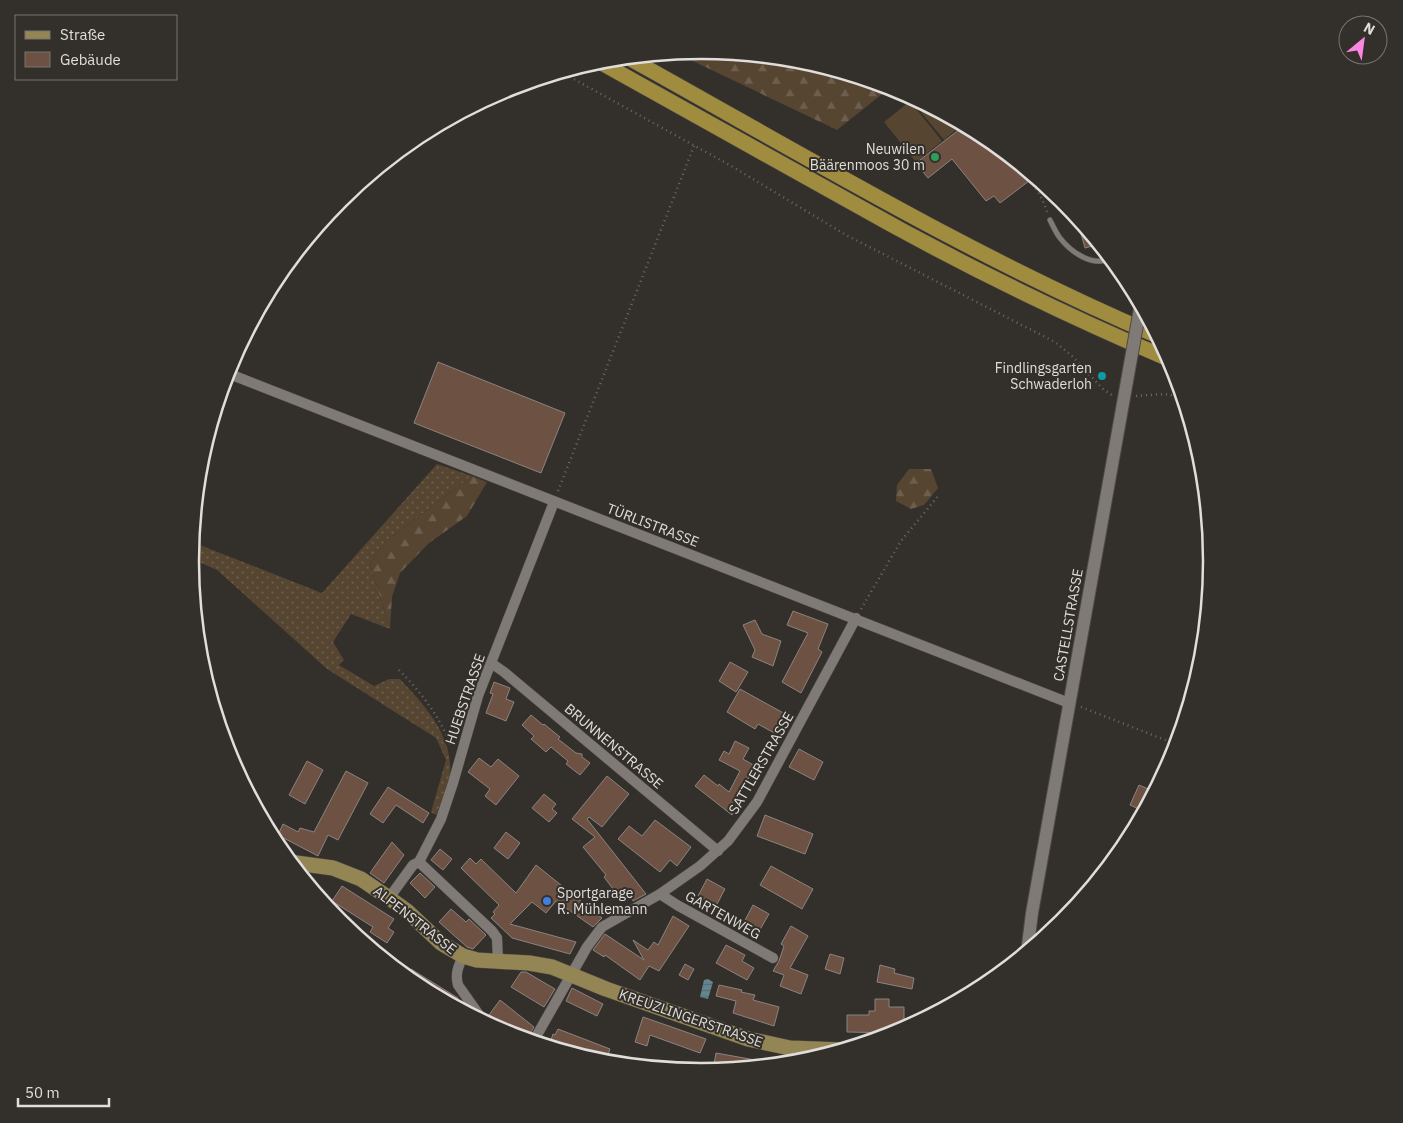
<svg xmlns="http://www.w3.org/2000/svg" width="1403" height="1123" font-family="'IBM Plex Sans',sans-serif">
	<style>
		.grass { fill: url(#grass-dots) }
		.forest { fill: url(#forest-firs) }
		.park { fill: #554531 }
		.water { fill: url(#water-rules) }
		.building { fill: #6d5244; stroke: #8b8380 }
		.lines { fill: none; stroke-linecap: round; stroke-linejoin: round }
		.service-casing { stroke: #4e4a47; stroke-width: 6 }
		.minor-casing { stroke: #4e4a47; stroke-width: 11 }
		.tertiary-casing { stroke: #4e4a47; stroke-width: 14 }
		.primary-casing { stroke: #4e4a47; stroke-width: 16 }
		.motorway-casing { stroke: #4e4a47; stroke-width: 16 }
		.path { stroke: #6d6965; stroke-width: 2.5; stroke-dasharray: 1 4; stroke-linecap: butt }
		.service { stroke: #7f7a75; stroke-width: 5 }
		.minor { stroke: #7f7a75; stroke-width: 10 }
		.tertiary { stroke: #7f7a75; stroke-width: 12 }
		.primary { stroke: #938554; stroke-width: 15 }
		.motorway { stroke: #a08c3e; stroke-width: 15 }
		.tertiary-bridge-casing { stroke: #4e4a47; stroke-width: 14; stroke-linecap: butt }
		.tertiary-bridge { stroke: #7f7a75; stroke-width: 12 }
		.leisure-dot { fill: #2e9e5b; stroke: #332f2a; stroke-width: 2 }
		.culture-dot { fill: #0f9aa8; stroke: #332f2a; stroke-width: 2 }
		.shop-dot { fill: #3f7fe0; stroke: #332f2a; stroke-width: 2 }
		.labels { text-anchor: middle; stroke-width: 4; stroke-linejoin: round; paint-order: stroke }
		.poi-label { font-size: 14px; fill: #e0ddda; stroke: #332f2a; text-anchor: end }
		.street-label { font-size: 14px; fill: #e0ddda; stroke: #332f2a }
		.rim { fill: none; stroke: #e0ddda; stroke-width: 2.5 }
	</style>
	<defs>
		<pattern id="grass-dots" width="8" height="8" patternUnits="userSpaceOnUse" patternTransform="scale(1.25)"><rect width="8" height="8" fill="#554531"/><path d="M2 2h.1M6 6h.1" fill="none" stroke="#6d5f4e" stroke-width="1.8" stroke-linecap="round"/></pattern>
		<pattern id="forest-firs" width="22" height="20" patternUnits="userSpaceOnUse" patternTransform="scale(1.25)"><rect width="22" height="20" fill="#554531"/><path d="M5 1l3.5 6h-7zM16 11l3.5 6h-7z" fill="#6d5f4e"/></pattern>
		<pattern id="water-rules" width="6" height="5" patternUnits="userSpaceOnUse" patternTransform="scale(1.25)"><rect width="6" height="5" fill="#62868f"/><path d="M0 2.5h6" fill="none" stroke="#576e74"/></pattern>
	</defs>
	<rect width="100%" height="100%" fill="#332f2a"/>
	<path class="grass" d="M 437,464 L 472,476 L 385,542 L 370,564 L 390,629 L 351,614 L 333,642 L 344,660 L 339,665 L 374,686 L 389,679 L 400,679 C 427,708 457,740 449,783 C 447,794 441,805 436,815 L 431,812 L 446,760 L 436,738 L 327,669 L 217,570 L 190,558 L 192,542 L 322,593 Z"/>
	<path class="forest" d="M 702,50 L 802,60 L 888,86 L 886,91 L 837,130 L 676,53 Z
		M 909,469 L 931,469 L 938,488 L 924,505 L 911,509 L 896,501 L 897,485 Z
		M 472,476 L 487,482 L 467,516 L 429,543 L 400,573 L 392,597 L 390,629 L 370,564 L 385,542 Z"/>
	<path class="park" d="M 906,94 L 963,124 L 944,140 Z
		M 910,101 L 942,141 L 916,162 L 884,122 Z"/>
	<path class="water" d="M 708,979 L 713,982 L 708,999 L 700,997 L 704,980 Z"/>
	<path class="building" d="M 965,125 L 986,136 L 1009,155 L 1029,181 L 1000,203 L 994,196 L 986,201 L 952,159 L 928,178 L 916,163 Z
		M 1076,215 L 1096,240 L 1100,244 L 1085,248 Z
		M 438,362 L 565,413 L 541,473 L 414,423 Z
		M 793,611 L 828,624 L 818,649 L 822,652 L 801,693 L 782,682 L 808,633 L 787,625 Z
		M 755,620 L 762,634 L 781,641 L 773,666 L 752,657 L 755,650 L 743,625 Z
		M 730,662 L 748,672 L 736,692 L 719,681 Z
		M 494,682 L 510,688 L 506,699 L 514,702 L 506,721 L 486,713 L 493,694 L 490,693 Z
		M 740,689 L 787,715 L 776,734 L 758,724 L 755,729 L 727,712 Z
		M 531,715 L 543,725 L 544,724 L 560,737 L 558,739 L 576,753 L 582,754 L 582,757 L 590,763 L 580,775 L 566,764 L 568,761 L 551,747 L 546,752 L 531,739 L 534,736 L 522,725 Z
		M 735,741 L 749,748 L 743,759 L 755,766 L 738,798 L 743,802 L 732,815 L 695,786 L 704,775 L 718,786 L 719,784 L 729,792 L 740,771 L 719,760 L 724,751 L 729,754 Z
		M 799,749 L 823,762 L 814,780 L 789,767 Z
		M 479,758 L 491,767 L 498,759 L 519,776 L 496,805 L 485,796 L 490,789 L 468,772 Z
		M 307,761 L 323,770 L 305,804 L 289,795 Z
		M 346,771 L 368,783 L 338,840 L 328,835 L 318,856 L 278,835 L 283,824 L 298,832 L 300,828 L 314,832 Z
		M 607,776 L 629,794 L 602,827 L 589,817 L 587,819 L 646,894 L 633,901 L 622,888 L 616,893 L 604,877 L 606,875 L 583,847 L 595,837 L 572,819 Z
		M 1139,785 L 1155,792 L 1145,812 L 1130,805 Z
		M 388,787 L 429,813 L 423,823 L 396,805 L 383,823 L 370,814 Z
		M 544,794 L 556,804 L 552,809 L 557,813 L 549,822 L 532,808 Z
		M 765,815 L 813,834 L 805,854 L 757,836 Z
		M 655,820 L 691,847 L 677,866 L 670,860 L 660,872 L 618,839 L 629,826 L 642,836 Z
		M 506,832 L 520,843 L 508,859 L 494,848 Z
		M 392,842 L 404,855 L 384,883 L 370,873 Z
		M 440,849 L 452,859 L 443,870 L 431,860 Z
		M 470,858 L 476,864 L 481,859 L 516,893 L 536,865 L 602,918 L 593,927 L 556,901 L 546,913 L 532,902 L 510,924 L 576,942 L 570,954 L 512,938 L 491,918 L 495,914 L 493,912 L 499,905 L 461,868 Z
		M 771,866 L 813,889 L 802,909 L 760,885 Z
		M 420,873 L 435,887 L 425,898 L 410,883 Z
		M 707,879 L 725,889 L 716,906 L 698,896 Z
		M 342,886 L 394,919 L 388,928 L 394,932 L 387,943 L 370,932 L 373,927 L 332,901 Z
		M 753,905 L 769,914 L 758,933 L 743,924 Z
		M 451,909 L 466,922 L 469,919 L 486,935 L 473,949 L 467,947 L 439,922 Z
		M 673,916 L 689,926 L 659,971 L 649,966 L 640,980 L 605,955 L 604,957 L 593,950 L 605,934 L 644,960 L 633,940 L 648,950 L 654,942 L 658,945 Z
		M 791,926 L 808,936 L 790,968 L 808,975 L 801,994 L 780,986 L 784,975 L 773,971 L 779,961 L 784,946 L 781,944 Z
		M 726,945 L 745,955 L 742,961 L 754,968 L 747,980 L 716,963 Z
		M 830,954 L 844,958 L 840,974 L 825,969 Z
		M 685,964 L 694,969 L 688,980 L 679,975 Z
		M 880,965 L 895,969 L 894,973 L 914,978 L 912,989 L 877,982 Z
		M 411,969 L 458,998 L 454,1006 L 417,987 L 406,977 Z
		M 521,972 L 526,972 L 555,989 L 544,1007 L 511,987 Z
		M 719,985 L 742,990 L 741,992 L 755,995 L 753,1000 L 779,1007 L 774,1026 L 733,1013 L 736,1001 L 716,996 Z
		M 572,988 L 603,1004 L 597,1016 L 566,1001 Z
		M 875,999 L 889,999 L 889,1007 L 904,1007 L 904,1030 L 898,1033 L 847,1032 L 847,1015 L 869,1015 L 869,1011 L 875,1011 Z
		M 500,1000 L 534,1027 L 526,1040 L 517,1038 L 489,1015 Z
		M 643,1017 L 706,1039 L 700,1053 L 650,1035 L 647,1046 L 635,1042 Z
		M 558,1029 L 610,1049 L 605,1063 L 577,1056 L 578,1054 L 550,1043 L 553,1034 L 555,1035 Z
		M 716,1053 L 772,1063 L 772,1066 L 720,1071 L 713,1070 Z"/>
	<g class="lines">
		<g class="service-casing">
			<path id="service" d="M 1050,220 C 1053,226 1056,233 1060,238 C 1071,252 1093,268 1111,258"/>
		</g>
		<g class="minor-casing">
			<path id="minor" d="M 227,373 L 1069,703
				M 491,663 L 504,672 L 718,851
				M 419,862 L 492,931 L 497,938 L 498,961
				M 660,894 L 677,905 L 773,958
				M 389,898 L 413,865 L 419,862 L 441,819 L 453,783 L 478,696 L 554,502
				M 463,956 C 458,967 455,974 458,985 L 484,1022
				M 533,1042 L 587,947 L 602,927 L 660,894 L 700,866 L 728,841 L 757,802 L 856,618"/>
		</g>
		<g class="tertiary-casing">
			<path id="tertiary" d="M 1027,953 L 1032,913 L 1127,381"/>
		</g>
		<g class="primary-casing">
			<path id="primary" d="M 289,862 L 333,868 L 361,879 L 389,898 L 407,911 L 441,943 L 463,956 L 477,960 L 529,963 L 552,967 L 606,989 L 748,1039 L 790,1048 L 843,1050"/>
		</g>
		<g class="motorway-casing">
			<path id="motorway" d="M 627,57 C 802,154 974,258 1158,336
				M 598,61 C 682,107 765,155 849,201 C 953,260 1060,313 1171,360"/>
		</g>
		<path class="path" d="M 561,72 L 733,167 L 846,235 L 1055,342 L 1072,356 L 1104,390 L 1112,395
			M 1023,167 L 1042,199 L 1048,214
			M 1110,266 L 1116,271 L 1125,275
			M 1136,396 L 1164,394 L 1184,397
			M 558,491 L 694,146
			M 861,609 L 901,541 L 939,495
			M 399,670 C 421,692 441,718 451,747
			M 1081,707 L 1178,745"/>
		<use href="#service" class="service"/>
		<use href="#minor" class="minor"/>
		<use href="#tertiary" class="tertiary"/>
		<use href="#primary" class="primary"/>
		<use href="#motorway" class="motorway"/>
		<g class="tertiary-bridge-casing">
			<path id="tertiary-bridge" d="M 1127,381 L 1141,303"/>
		</g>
		<use href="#tertiary-bridge" class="tertiary-bridge"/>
	</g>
	<circle class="leisure-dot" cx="935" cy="157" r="5"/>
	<circle class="culture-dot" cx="1102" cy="376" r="5"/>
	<circle class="shop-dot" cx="547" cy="901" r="5"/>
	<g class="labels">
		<g class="poi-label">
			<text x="925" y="154">Neuwilen<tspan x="925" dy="16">Bäärenmoos 30 m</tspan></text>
			<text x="1092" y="373">Findlingsgarten<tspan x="1092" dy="16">Schwaderloh</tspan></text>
			<text x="557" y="898" text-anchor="start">Sportgarage<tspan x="557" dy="16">R. Mühlemann</tspan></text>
		</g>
		<g class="street-label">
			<text transform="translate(653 525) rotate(21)" y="5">TÜRLISTRASSE</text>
			<text transform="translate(1068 625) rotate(-80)" y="5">CASTELLSTRASSE</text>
			<text transform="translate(465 699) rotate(-71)" y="5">HUEBSTRASSE</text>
			<text transform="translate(614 746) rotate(40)" y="5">BRUNNENSTRASSE</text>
			<text transform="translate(761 763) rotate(-60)" y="5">SATTLERSTRASSE</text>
			<text transform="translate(723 915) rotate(29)" y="5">GARTENWEG</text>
			<text transform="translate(415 920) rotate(38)" y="5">ALPENSTRASSE</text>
			<text transform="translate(691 1018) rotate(19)" y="5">KREUZLINGERSTRASSE</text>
		</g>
	</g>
	<path d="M0 0H1403V1123H0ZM199 561a502 502 0 1 1 1004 0a502 502 0 1 1-1004 0Z" fill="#332f2a" fill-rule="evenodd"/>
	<path class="rim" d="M199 561a502 502 0 1 1 1004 0a502 502 0 1 1-1004 0Z"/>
	<rect x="15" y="15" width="162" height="65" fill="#332f2a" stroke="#787570"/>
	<rect x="25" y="31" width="25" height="8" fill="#938554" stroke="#787570"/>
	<text x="60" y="40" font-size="15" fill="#e0ddda">Straße</text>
	<rect x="25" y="52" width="25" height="15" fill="#6d5244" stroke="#787570"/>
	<text x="60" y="65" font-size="15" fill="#e0ddda">Gebäude</text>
	<g transform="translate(1363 40) rotate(29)"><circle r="24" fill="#332f2a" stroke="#787570"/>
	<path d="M0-4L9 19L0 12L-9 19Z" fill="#fd86e2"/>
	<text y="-8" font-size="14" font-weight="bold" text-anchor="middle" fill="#e0ddda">N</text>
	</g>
	<path d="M18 1098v8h91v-8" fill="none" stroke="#e0ddda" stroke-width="2.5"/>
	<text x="25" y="1098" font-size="15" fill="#e0ddda" stroke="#332f2a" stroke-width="4" paint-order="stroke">50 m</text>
</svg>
